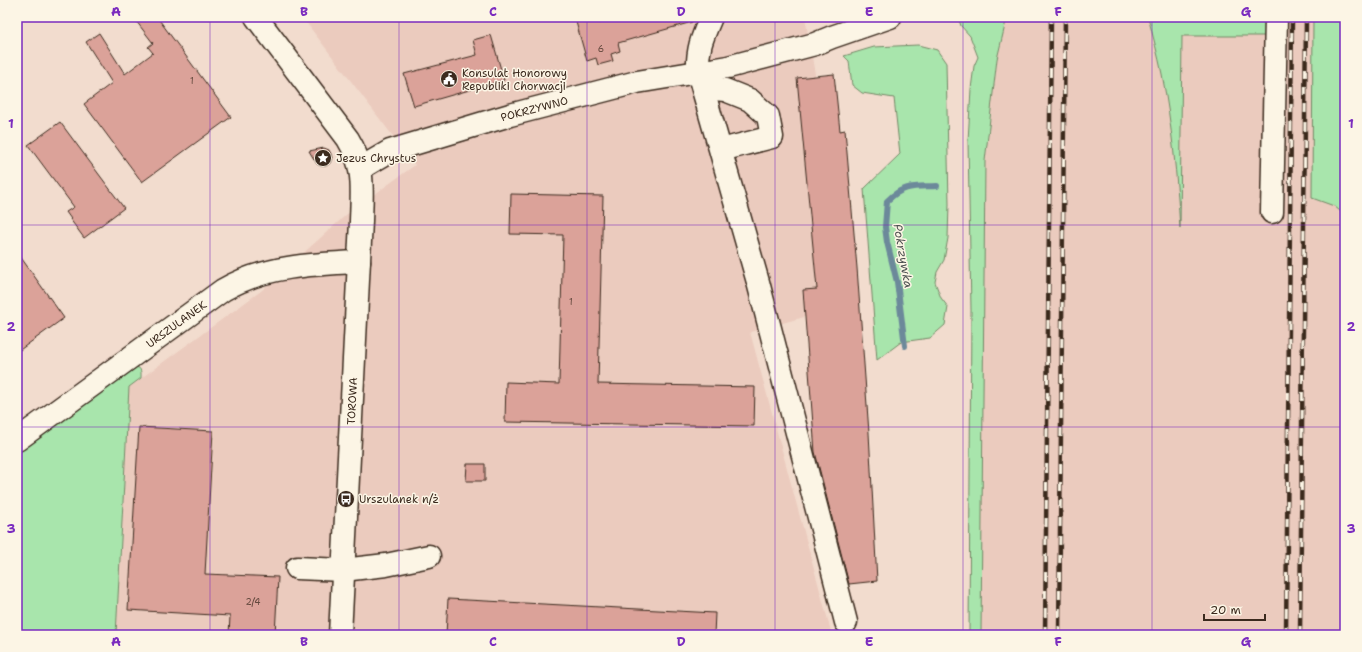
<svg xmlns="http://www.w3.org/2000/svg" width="1362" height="652" font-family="'Shantell Sans',sans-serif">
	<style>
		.built { fill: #ebcbbe }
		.green { fill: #a8e5ac; stroke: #728865 }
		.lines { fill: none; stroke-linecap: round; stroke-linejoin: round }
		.stream { stroke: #6c899a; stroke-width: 6 }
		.building { fill: #dba299; stroke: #3b2a1e }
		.minor-casing { stroke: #3b2a1e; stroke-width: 25 }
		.minor { stroke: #fcf5e5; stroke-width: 22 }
		.rail-casing { stroke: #3b2a1e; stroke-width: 4.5 }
		.rail { stroke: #fcf5e5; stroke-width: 3; stroke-dasharray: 9; stroke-linecap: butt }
		.grid { fill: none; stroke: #7b2cbf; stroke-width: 1; stroke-opacity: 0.55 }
		.labels { text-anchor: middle; stroke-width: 3; stroke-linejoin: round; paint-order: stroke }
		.number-label { font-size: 9px; fill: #63483d }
		.poi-label { font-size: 11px; fill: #3b2a1e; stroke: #fcf5e5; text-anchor: start }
		.street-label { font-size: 11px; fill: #3b2a1e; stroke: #fcf5e5 }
		.water-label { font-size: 12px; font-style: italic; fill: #4f5252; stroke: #fcf5e5 }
		.neatline { fill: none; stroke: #7b2cbf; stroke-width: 1.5 }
		.grid-label { font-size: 13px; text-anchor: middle; font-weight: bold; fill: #7b2cbf }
	</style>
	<rect width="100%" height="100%" fill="#f2dcce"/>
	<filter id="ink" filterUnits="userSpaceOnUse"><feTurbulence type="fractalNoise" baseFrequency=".025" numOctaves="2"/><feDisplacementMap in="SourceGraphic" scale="8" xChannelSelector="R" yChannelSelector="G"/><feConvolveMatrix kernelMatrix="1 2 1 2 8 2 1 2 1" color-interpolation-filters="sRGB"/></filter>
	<g filter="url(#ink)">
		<path class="built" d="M 302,17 L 805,17 L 855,303 L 750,332 L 832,635 L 116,635 L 129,387 L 261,291 L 346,215 L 415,165 Z
			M 1006,17 L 1345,17 L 1345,635 L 978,635 L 985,161 L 997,59 Z"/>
		<path class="green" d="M 958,17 L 1007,17 L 997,59 L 985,161 L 981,635 L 969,635 L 971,310 L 968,141 L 971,89 L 974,66 L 978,57 L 970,36 L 961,26 Z
			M 1148,17 L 1286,17 L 1287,36 L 1182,36 L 1180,229 C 1177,177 1172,125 1162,74 C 1158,55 1153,36 1148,17 Z
			M 1313,17 L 1345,17 L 1345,215 L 1334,206 L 1312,198 Z
			M 918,45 L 937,50 L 946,63 L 949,204 L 948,238 L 944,260 L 937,272 L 935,282 L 941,298 L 948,307 L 945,325 L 930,338 L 901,342 L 877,360 L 864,189 L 900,154 L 894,98 L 862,93 L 852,85 L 849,61 L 844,56 L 874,47 Z
			M 136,367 C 142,368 141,373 141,378 L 129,387 L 116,635 L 17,635 L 17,450 Z"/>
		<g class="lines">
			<path class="stream" d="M 905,346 L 897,282 L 887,242 L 885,227 L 887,201 C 904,184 915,187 937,186"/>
		</g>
		<path class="building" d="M 133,17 L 157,17 L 231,117 L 142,182 L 84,104 L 112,83 L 86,42 L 99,33 L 125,74 L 153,53 L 148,47 L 153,43 Z
			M 592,17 L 597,17 L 599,23 L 620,17 L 691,17 L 692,22 L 618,43 L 620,51 L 611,54 L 613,61 L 598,65 L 596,58 L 587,61 L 576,22 Z
			M 491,35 L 504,80 L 414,106 L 404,74 L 477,55 L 473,40 Z
			M 834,74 L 840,131 L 845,130 L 857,268 L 869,433 L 877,581 L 849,584 L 815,452 L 803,290 L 817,289 L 797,78 Z
			M 60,122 L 124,208 L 84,238 L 70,219 L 71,219 L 66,212 L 74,207 L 28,145 Z
			M 324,148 L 329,150 L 331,154 L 332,158 L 330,163 L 326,166 L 321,166 L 317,164 L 309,151 Z
			M 511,194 L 603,196 L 598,384 L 755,387 L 754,426 L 505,422 L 506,382 L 559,384 L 563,235 L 510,234 Z
			M 17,252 L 64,318 L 17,352 Z
			M 139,427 L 213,431 L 205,574 L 278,577 L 275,635 L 229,635 L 230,616 L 128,610 Z
			M 467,464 L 485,464 L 485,481 L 466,481 Z
			M 448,599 L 715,613 L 714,635 L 446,635 Z"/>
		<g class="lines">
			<g class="minor-casing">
				<g id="minor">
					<path d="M 256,17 L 348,139 C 365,167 362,189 361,221 L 340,635"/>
					<path d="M 711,17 C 702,38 697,49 698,72 L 758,282 L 846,622"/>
					<path d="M 703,88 L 725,90 L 750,100 L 768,116 L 772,137 L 721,150"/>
					<path id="s1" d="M 361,168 L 390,151 L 510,115 L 637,82 L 728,67 L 815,44 L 832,37 L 890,17"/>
					<path d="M 1272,212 L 1276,17"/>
					<path id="s2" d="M 17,440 L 223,290 C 264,266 312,264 359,262"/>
					<path d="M 297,568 L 343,570 L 386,565 L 429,556"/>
				</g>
			</g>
			<use href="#minor" class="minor"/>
			<g class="rail-casing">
				<path id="rail" d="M 1045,635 L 1051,17
					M 1059,635 L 1065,17
					M 1286,635 L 1292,17
					M 1300,635 L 1306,17"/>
			</g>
			<use href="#rail" class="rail"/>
		</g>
	</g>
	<path class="grid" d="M 210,17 L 210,635M 399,17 L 399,635M 587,17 L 587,635M 775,17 L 775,635M 963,17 L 963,635M 1152,17 L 1152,635M 17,225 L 1345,225M 17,427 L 1345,427"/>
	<defs>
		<g id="civic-disc" transform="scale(0.9)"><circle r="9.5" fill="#3b2a1e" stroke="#fcf5e5"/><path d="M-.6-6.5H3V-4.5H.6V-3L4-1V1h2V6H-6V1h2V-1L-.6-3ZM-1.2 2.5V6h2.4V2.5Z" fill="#fff"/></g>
		<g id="sight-disc" transform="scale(0.9)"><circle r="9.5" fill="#3b2a1e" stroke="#fcf5e5"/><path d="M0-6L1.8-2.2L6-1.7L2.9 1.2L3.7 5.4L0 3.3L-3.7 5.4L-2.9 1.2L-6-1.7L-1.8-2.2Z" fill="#fff"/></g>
		<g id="bus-disc" transform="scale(0.9)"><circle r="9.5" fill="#3b2a1e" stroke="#fcf5e5"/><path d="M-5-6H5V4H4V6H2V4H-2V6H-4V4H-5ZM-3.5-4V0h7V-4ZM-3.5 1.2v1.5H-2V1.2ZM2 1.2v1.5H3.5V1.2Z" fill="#fff"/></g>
	</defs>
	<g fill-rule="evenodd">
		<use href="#civic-disc" x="449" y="79"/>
		<use href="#sight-disc" x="323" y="158"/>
		<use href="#bus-disc" x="346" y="499"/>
	</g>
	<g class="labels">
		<g class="number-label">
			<text x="601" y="52">6</text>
			<text x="192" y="84">1</text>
			<text x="571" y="305">1</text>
			<text x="253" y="605">2/4</text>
		</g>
		<g class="poi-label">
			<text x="462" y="77">Konsulat Honorowy<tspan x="462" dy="13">Republiki Chorwacji</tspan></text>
			<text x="336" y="162">Jezus Chrystus</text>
			<text x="359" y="503">Urszulanek n/ż</text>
		</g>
		<g class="street-label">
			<text dy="4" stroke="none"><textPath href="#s1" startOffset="184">POKRZYWNO</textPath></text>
			<text dy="4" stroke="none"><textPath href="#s2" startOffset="197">URSZULANEK</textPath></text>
			<text transform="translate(352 401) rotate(-87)" y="4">TOROWA</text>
		</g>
		<g class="water-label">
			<text transform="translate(903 256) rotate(80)" y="4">Pokrzywka</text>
		</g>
	</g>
	<rect width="1362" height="652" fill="none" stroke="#fcf5e5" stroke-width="44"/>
	<path d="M1204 614v6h61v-6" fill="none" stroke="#3b2a1e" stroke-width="2"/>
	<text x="1210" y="614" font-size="12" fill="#3b2a1e" stroke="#fcf5e5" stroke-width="3" paint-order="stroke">20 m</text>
	<rect x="22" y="22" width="1318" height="608" class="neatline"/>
	<g class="grid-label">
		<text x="116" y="16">A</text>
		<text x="304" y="16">B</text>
		<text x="493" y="16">C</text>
		<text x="681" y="16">D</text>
		<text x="869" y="16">E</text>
		<text x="1058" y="16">F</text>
		<text x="1246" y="16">G</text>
		<text x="11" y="128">1</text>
		<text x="1351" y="128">1</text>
		<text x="11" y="331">2</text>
		<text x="1351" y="331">2</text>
		<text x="11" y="533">3</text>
		<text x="1351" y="533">3</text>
		<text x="116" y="646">A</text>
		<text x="304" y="646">B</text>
		<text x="493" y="646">C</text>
		<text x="681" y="646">D</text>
		<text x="869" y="646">E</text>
		<text x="1058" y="646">F</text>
		<text x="1246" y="646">G</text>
	</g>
</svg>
